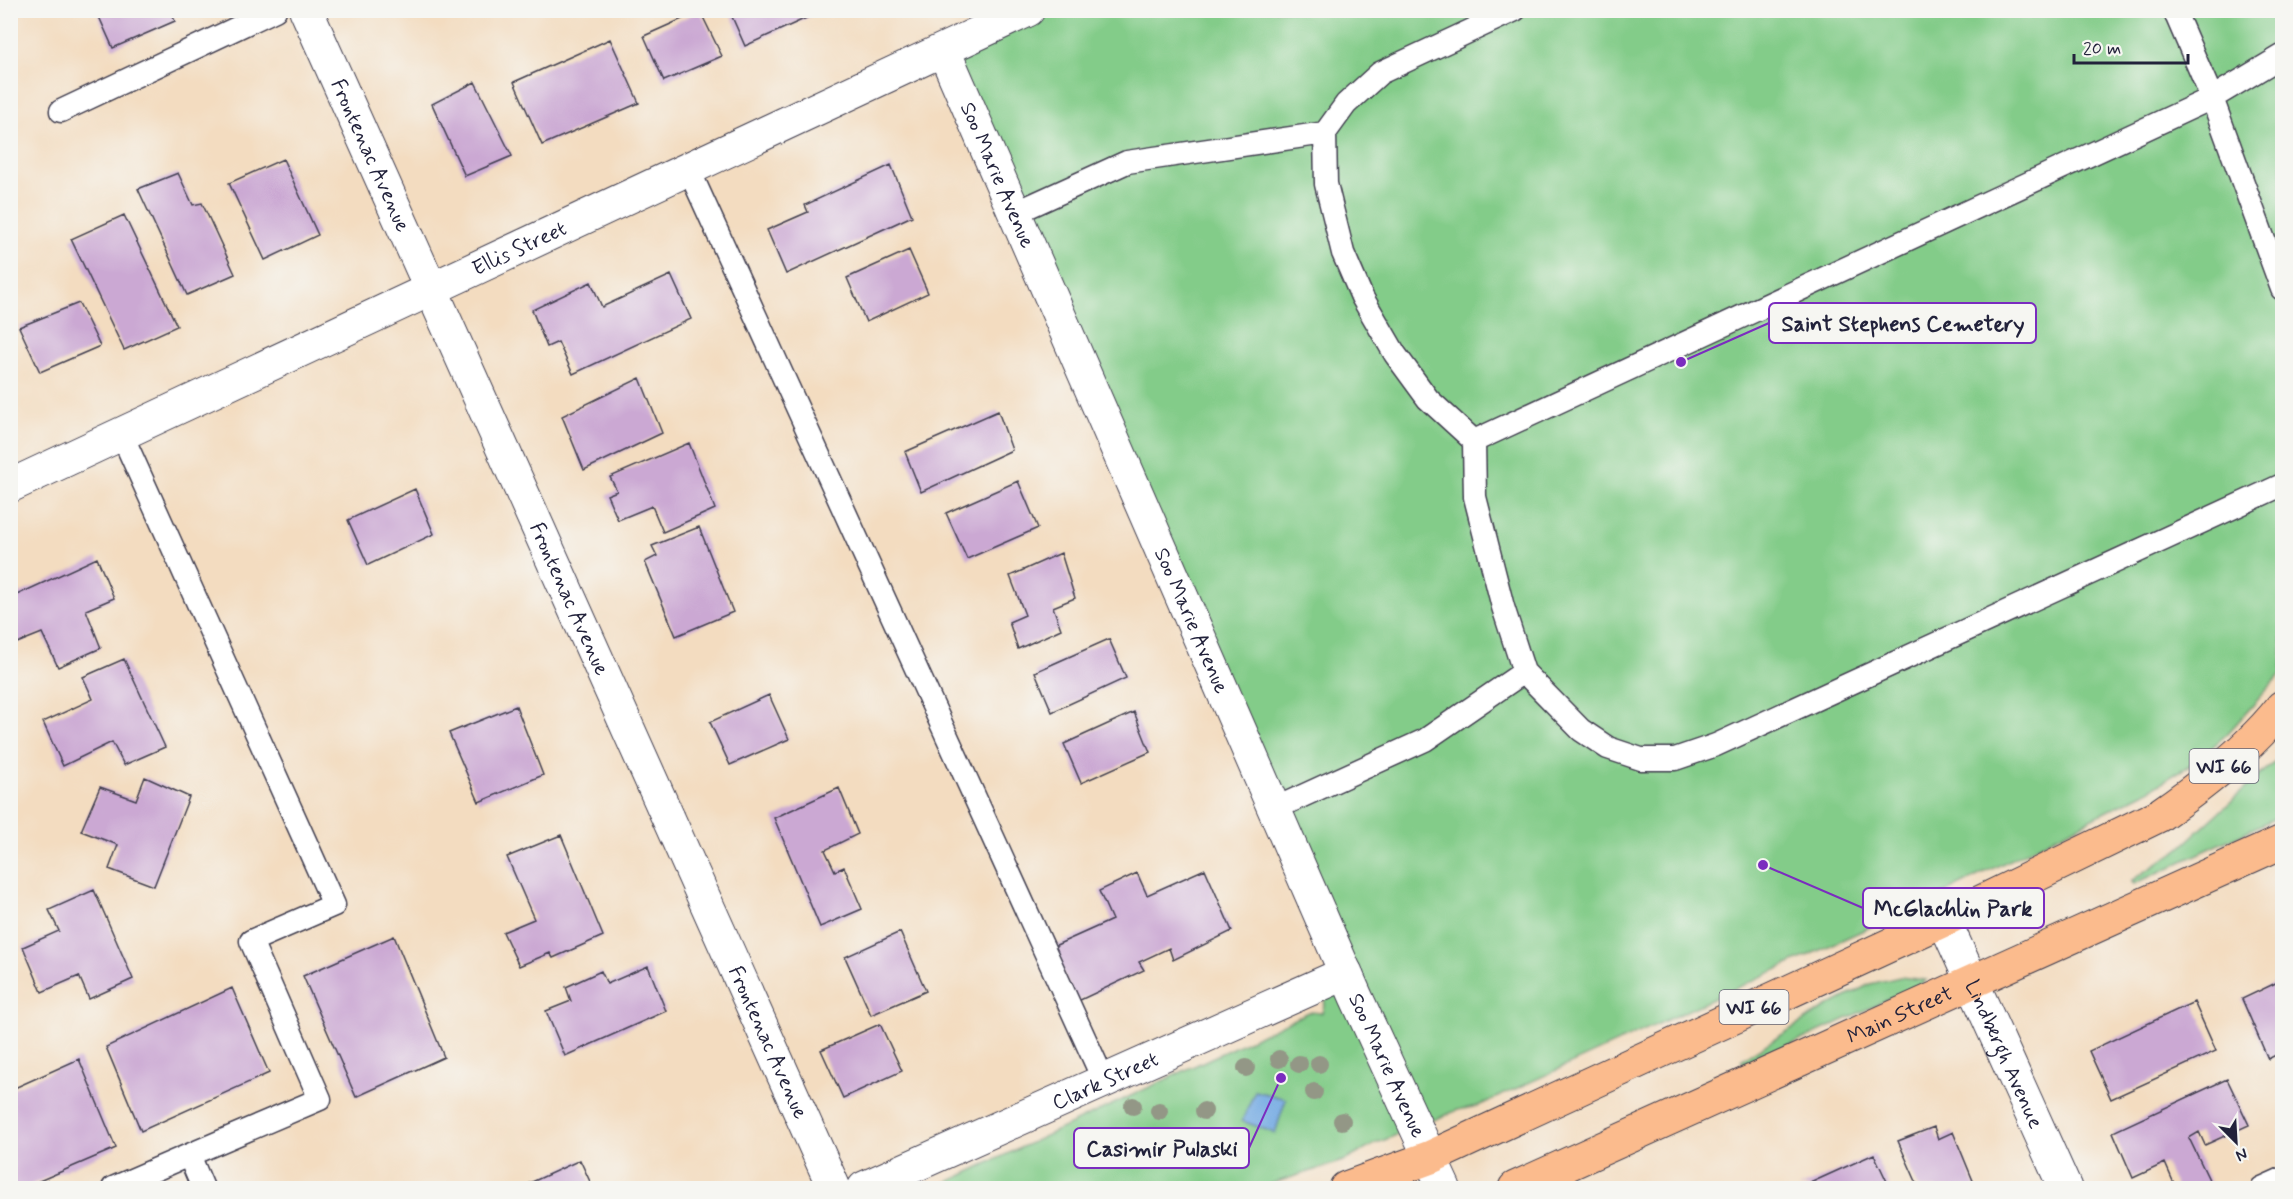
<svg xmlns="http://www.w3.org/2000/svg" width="2293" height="1199" font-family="Mynerve,sans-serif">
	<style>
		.green { fill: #83cc89; stroke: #527762; stroke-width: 1.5 }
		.water { fill: #76abe3; stroke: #4c668f; stroke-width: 1.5 }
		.building { fill: #cba8d3 }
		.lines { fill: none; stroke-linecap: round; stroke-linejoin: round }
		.service-casing { stroke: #413e4f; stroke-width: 25 }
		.minor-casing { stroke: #413e4f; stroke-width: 35 }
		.primary-casing { stroke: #413e4f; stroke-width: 35 }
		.service { stroke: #fff; stroke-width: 22 }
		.minor { stroke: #fff; stroke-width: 33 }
		.primary { stroke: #fbbb8d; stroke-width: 33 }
		.tree { fill: #939786 }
		.labels { text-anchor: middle; stroke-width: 4.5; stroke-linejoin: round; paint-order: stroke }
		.shield { fill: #f6f6f2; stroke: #626272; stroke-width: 1.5 }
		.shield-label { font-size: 20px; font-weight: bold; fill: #22223b }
		.street-label { font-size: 21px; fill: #22223b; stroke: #f6f6f2 }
		.leader { fill: none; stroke: #7b2cbf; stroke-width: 2 }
		.callout-dot { fill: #7b2cbf; stroke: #f6f6f2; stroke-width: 2 }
		.callout { fill: #f6f6f2; stroke: #7b2cbf; stroke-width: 2 }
		.callout-label { font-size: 22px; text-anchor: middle; font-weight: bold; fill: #22223b }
	</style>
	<rect width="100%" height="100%" fill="#f6f6f2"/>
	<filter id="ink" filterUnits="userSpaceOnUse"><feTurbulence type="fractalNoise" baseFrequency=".0167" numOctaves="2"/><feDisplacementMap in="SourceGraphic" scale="12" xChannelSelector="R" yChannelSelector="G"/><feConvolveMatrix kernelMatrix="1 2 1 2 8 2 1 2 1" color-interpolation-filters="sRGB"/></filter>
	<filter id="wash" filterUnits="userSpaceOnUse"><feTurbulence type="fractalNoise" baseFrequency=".008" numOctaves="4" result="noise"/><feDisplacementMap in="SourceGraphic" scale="24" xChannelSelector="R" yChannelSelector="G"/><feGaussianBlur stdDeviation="1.35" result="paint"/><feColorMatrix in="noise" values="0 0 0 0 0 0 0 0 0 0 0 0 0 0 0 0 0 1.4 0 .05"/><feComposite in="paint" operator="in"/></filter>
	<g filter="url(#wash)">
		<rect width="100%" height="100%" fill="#f3dcc0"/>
		<path class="green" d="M 1033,10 L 2282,11 L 2282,673 L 2228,733 L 2198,760 L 2151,789 L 1934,898 L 1478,1106 L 1458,1110 L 1377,1143 L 1346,1160 L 1258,1188 L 935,1188 L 1309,1012 L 1322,1013 L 1337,953 L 944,51 Z
			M 2282,755 L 2282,815 L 2134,884 L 2131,881 L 2178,850 Z
			M 1900,977 L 1926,980 L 1919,985 L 1745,1066 L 1741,1060 L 1825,1008 L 1870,984 Z"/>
		<path class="water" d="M 1255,1091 L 1286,1099 L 1275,1133 L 1242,1121 Z"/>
		<g id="blocks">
			<path class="building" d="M 96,10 L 170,10 L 175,21 L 113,48 Z
				M 729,10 L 824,10 L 745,46 Z
				M 700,11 L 722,56 L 664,81 L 644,36 Z
				M 610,39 L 639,103 L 542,145 L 514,82 Z
				M 475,82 L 512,156 L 465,176 L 432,104 Z
				M 283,159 L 318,235 L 265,260 L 229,183 Z
				M 891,165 L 912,216 L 786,274 L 767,230 L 808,212 L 805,205 Z
				M 178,173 L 193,205 L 202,203 L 235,274 L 187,295 L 138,189 Z
				M 124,215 L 177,326 L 124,350 L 71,239 Z
				M 909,250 L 928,293 L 866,322 L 847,278 Z
				M 671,275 L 691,319 L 573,374 L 558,342 L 547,347 L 532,310 L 591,282 L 602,307 Z
				M 79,303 L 100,346 L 40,372 L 19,327 Z
				M 640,378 L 662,433 L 584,470 L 562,416 Z
				M 998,411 L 1012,450 L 921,492 L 905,452 Z
				M 689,443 L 715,509 L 663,532 L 652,506 L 618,520 L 607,495 L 617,491 L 610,477 Z
				M 1018,481 L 1038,528 L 967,559 L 946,513 Z
				M 415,489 L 434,534 L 368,565 L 348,520 Z
				M 699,527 L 733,612 L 676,636 L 645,562 L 657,556 L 652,546 Z
				M 1061,553 L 1075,598 L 1053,607 L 1061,629 L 1018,649 L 1009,622 L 1025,615 L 1010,576 Z
				M 97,558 L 114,598 L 86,610 L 101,648 L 58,667 L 42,633 L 17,643 L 10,629 L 10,598 Z
				M 1109,639 L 1126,678 L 1052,712 L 1035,672 Z
				M 124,659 L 165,747 L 124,765 L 112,742 L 63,766 L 43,722 L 93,699 L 83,677 Z
				M 769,695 L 789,739 L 730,765 L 710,722 Z
				M 516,706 L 543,775 L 479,802 L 449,733 Z
				M 1134,712 L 1150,752 L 1081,783 L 1064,744 Z
				M 145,777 L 189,797 L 154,886 L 109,869 L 118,845 L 81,831 L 100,787 L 136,800 Z
				M 839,788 L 858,834 L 825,850 L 835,871 L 844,867 L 862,909 L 820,927 L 774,818 Z
				M 561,835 L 603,936 L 553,958 L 550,953 L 519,966 L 503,932 L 534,919 L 507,857 Z
				M 1205,869 L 1232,931 L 1173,960 L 1169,948 L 1139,962 L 1144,970 L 1076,1002 L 1052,947 L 1112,920 L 1099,891 L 1137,873 L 1147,895 Z
				M 94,890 L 133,979 L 89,999 L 79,976 L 42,992 L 23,947 L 59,931 L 49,910 Z
				M 900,932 L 926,991 L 871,1015 L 845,957 Z
				M 394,936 L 444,1057 L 356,1097 L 303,976 Z
				M 648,966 L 666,1011 L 565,1056 L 546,1011 L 571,1001 L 566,987 L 601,971 L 607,984 Z
				M 2282,980 L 2282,1052 L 2268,1059 L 2242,999 Z
				M 232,988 L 269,1073 L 141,1131 L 106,1047 Z
				M 2194,1002 L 2216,1051 L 2111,1099 L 2089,1051 Z
				M 880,1024 L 902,1071 L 843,1098 L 821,1050 Z
				M 79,1059 L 116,1148 L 23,1188 L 10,1188 L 10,1090 Z
				M 2227,1079 L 2249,1125 L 2205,1145 L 2199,1132 L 2189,1138 L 2213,1188 L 2176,1188 L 2165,1163 L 2133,1178 L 2113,1132 Z
				M 1934,1127 L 1938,1139 L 1953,1132 L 1976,1188 L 1919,1188 L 1898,1141 Z
				M 1874,1154 L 1890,1188 L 1799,1188 Z
				M 580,1160 L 593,1188 L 522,1188 L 521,1187 Z"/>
		</g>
	</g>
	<g filter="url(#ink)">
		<use href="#blocks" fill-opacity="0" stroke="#413e4f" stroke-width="1.5"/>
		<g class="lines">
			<g class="service-casing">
				<path id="service" d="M 1515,10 L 1380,73 L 1346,104 L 1325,133 L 1326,184 L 1343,253 L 1362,297 L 1395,354 L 1428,399 L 1474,441 L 1475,497 L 1503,607 L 1524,672 L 1581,730 L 1608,748 L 1641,759 L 1675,759 L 1716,745 L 2282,485
					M 2174,10 L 2212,98 L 2282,289
					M 61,111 L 275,10
					M 689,170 L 1104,1081
					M 1015,213 L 1127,162 L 1325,133
					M 122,435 L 334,905 L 251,941 L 320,1099 L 189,1155
					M 1474,441 L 2212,98 L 2282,56
					M 1274,809 L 1425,740 L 1524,672
					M 113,1188 L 189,1155 L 203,1188
					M 2262,1188 L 2282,1179"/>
			</g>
			<g class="minor-casing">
				<g id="minor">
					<path id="s1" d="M 306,10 L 834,1188"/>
					<path id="s2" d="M 944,51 L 1356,997 L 1444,1188"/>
					<path id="s3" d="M 10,486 L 1028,10"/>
					<path id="s4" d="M 1944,920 L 2065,1188"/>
					<path id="s5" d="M 864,1188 L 1346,973"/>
				</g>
			</g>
			<g class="primary-casing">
				<g id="primary">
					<path d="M 1346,1188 L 1431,1157 L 1944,920 L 2158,816 C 2200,787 2250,748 2282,707"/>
					<path id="s6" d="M 1515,1188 L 2282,842"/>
				</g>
			</g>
			<use href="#service" class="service"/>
			<use href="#minor" class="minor"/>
			<use href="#primary" class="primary"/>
		</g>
		<g class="tree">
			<circle cx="1279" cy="1059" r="9"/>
			<circle cx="1299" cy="1064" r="9"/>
			<circle cx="1319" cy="1064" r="9"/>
			<circle cx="1246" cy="1068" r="9"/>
			<circle cx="1314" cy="1092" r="9"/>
			<circle cx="1133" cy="1106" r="9"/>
			<circle cx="1159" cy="1111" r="9"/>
			<circle cx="1204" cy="1111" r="9"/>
			<circle cx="1342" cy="1121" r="9"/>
		</g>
	</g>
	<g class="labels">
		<g class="shield">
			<rect x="2189.5" y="749" width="69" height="34" rx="4.5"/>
			<rect x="1719.5" y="990" width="69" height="34" rx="4.5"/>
		</g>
		<g class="shield-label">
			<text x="2224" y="773">WI 66</text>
			<text x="1754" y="1014">WI 66</text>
		</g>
		<g class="street-label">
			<text dy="7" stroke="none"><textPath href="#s1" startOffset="159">Frontenac Avenue</textPath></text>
			<text dy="7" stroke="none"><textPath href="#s2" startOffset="135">Soo Marie Avenue</textPath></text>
			<text dy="7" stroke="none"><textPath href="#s3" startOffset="562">Ellis Street</textPath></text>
			<text dy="7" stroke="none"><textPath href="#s1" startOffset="645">Frontenac Avenue</textPath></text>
			<text dy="7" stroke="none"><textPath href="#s2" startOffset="621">Soo Marie Avenue</textPath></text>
			<text dy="7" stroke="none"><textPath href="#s6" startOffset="422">Main Street</textPath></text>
			<text dy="7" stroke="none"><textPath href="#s1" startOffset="1131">Frontenac Avenue</textPath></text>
			<text dy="7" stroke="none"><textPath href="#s4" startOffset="147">Lindbergh Avenue</textPath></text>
			<text dy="7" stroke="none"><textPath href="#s2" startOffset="1107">Soo Marie Avenue</textPath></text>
			<text dy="7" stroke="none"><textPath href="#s5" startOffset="264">Clark Street</textPath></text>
		</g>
	</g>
	<path class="leader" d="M1681 362L1769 323M1763 865L1863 908M1281 1078L1249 1148"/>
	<g class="callout-dot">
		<circle cx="1681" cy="362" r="6"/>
		<circle cx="1763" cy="865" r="6"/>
		<circle cx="1281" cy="1078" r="6"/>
	</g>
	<g class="callout">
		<rect x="1769" y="303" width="267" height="40" rx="6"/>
		<rect x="1863" y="888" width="181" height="40" rx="6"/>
		<rect x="1074" y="1128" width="175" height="40" rx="6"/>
	</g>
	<g class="callout-label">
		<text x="1903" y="331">Saint Stephens Cemetery</text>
		<text x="1953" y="916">McGlachlin Park</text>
		<text x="1162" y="1156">Casimir Pulaski</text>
	</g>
	<rect width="2293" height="1199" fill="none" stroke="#f6f6f2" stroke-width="36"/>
	<g transform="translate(2236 1142) rotate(156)" stroke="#f6f6f2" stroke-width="4.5" paint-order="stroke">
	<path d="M0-4.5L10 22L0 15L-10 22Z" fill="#22223b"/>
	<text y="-9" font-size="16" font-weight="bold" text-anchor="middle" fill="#22223b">N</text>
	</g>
	<path d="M2074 54v9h114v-9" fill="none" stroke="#22223b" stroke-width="3"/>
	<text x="2083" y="54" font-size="18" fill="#22223b" stroke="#f6f6f2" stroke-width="4.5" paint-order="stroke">20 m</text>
</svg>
